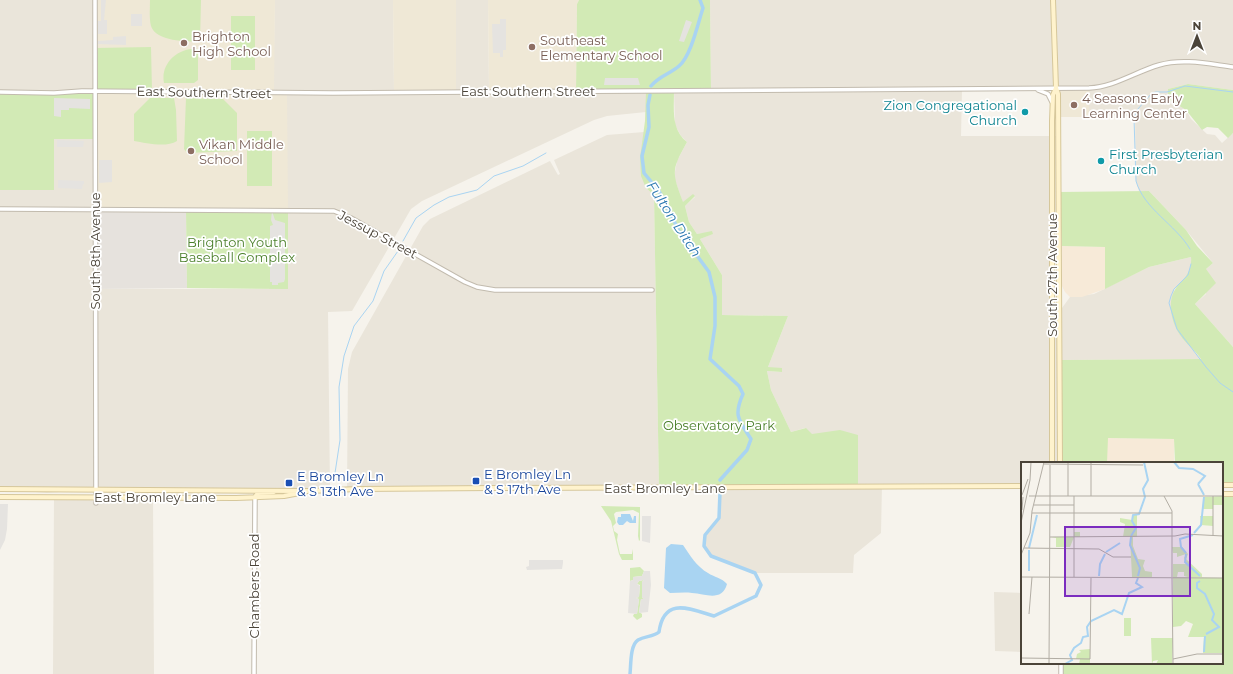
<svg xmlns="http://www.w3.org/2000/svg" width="1233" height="674" font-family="Montserrat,sans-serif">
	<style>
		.residential { fill: #eae5da }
		.commercial { fill: #f7ead8 }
		.industrial { fill: #e6e2dd }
		.education { fill: #efe8d6 }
		.green { fill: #d2eab5 }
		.parking { fill: #e5e3e0 }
		.water { fill: #a9d4f2 }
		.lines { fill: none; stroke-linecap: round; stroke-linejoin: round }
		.stream { stroke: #a9d4f2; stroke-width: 1 }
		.canal { stroke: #a9d4f2; stroke-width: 3.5 }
		.tertiary-casing { stroke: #c2bbae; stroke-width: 5.5 }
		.secondary-casing { stroke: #d6c79b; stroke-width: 6 }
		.tertiary { stroke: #fff; stroke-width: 3.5 }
		.secondary { stroke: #fff3cd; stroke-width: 4 }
		.education-dot { fill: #8d6e63; stroke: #fff; stroke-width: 1.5 }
		.culture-dot { fill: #0f9aa8; stroke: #fff; stroke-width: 1.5 }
		.transit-dot { fill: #1a4fb4; stroke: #fff; stroke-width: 1.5 }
		.labels { text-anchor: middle; stroke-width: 3.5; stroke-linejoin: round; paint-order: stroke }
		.education-label { font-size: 13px; fill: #785e54; stroke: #fff; text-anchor: start }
		.street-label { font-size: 13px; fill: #4b4439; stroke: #fff }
		.culture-label { font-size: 13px; fill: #0d838f; stroke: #fff; text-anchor: end }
		.park-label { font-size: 13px; fill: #4a7f2a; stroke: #fff }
		.transit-label { font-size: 13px; fill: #164399; stroke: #fff; text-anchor: start }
		.water-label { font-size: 14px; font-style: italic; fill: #2e7ab2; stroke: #fff }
		.inset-river { fill: none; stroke: #a9d4f2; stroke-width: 2 }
		.inset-road { fill: none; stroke: #b2ada4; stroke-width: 1 }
		.view { fill: #7b2cbf; fill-opacity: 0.15; stroke: #7b2cbf; stroke-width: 2 }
		.inset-edge { fill: none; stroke: #4b4439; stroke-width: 2 }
	</style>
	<rect width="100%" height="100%" fill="#f6f3ec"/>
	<path class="residential" d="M 0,0 L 95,0 L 95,91 L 0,93 Z
		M 275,0 L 393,0 L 394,92 L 456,92 L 456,0 L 488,0 L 489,91 L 646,91 L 646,112 L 607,116 L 594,120 L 422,201 L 411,209 L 352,311 L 328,312 L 330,490 L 96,489 L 47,493 L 0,489 L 0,190 L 54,190 L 54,139 L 95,139 L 96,289 L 269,289 Z
		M 710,0 L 1233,0 L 1233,90 L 1188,84 L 1168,89 L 1168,99 L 1186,110 L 1191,119 L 1207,134 L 1215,135 L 1222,143 L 1233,133 L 1233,347 L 1195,304 L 1206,294 L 1206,269 L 1213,263 L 1186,230 L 1149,191 L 1139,191 L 1136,181 L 1135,116 L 1089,115 L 1089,88 L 962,90 L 961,136 L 1058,136 L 1060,463 L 1022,463 L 1022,486 L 882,485 L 881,533 L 854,555 L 853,573 L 755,573 L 711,556 L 704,546 L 705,535 L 719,518 L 720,487 L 858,438 L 858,435 L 811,434 L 805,428 L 791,432 L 771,390 L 767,371 L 782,372 L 768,367 L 788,316 L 722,315 L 722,275 L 700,239 L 712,234 L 712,232 L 697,234 L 689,222 L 685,206 L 695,197 L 693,195 L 683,203 L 674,177 L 677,161 L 687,142 L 681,136 L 675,125 L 674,91 L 711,91 Z
		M 644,132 L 646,188 L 654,195 L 659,488 L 347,489 L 348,369 L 352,352 L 423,226 L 430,219 L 550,161 L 558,175 L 560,174 L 554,160 L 607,135 Z
		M 1191,257 L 1191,264 L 1188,275 L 1174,289 L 1177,329 L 1181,336 L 1201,359 L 1062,360 L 1062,308 L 1070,297 L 1094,294 L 1149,267 Z
		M 54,498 L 153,498 L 154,674 L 53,674 Z
		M 994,592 L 1022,593 L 1022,652 L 995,651 Z"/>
	<path class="commercial" d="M 1062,246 L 1105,247 L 1105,289 L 1082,297 L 1070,297 L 1065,292 L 1062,286 Z
		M 1107,438 L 1174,439 L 1174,463 L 1107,463 Z"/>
	<path class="industrial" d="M 95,210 L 186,211 L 187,288 L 96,289 Z"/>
	<path class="education" d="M 95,0 L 275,0 L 274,92 L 287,93 L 288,211 L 95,210 Z
		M 393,0 L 456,0 L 456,92 L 394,92 Z
		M 488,0 L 579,0 L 577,4 L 576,91 L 489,91 Z
		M 1056,88 L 1089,88 L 1089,117 L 1058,117 Z"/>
	<path class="green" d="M 150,0 L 201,0 L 200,42 C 187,41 156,42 151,26 C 149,18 150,8 150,0 Z
		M 579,0 L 710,0 L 711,91 L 674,91 C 674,110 671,129 687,142 C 671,171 672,172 683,202 L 693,194 L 695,196 L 685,206 L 689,222 L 697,234 L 712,231 L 713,234 L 700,239 L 722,275 L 722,315 L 788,316 L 768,367 L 782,368 L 782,372 L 767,371 L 771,390 L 791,432 L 806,428 L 812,434 L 840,430 L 858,435 L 858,486 L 659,488 L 654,195 L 646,188 L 641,176 L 640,158 L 645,121 L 646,91 L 576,91 L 577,4 Z
		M 231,16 L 255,16 L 255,70 L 231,70 Z
		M 151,47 L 152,91 L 95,91 L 95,139 L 54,139 L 54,190 L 0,190 L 0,93 L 95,91 L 95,48 Z
		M 198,49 L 198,80 L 194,83 L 164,83 C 160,63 179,47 198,49 Z
		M 1188,84 L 1233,90 L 1233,133 L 1228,138 L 1218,128 L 1207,127 L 1202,130 L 1186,110 L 1168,99 L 1168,89 Z
		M 150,98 L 174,98 L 176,110 L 177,141 C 166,148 146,143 134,141 L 134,114 Z
		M 186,98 L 223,99 L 237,113 L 237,151 L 187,153 L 184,149 Z
		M 247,131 L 272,131 L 272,186 L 247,186 Z
		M 1149,191 L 1186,230 L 1197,246 L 1213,263 L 1206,269 L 1216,283 L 1195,304 L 1233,347 L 1233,485 L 1222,485 L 1222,463 L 1175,463 L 1174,439 L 1108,438 L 1107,463 L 1060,463 L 1059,373 L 1062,360 L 1201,359 C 1195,350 1186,344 1180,335 C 1170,320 1166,298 1179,284 C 1187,276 1192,269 1191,257 L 1149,267 L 1105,289 L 1105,247 L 1062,246 L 1059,192 Z
		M 186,211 L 288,211 L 288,289 L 187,288 Z
		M 1222,494 L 1233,494 L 1233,674 L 1061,674 L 1061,663 L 1222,663 Z
		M 601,506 L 640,507 L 640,540 L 639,541 L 638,536 L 639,513 L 633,510 L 616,512 L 614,514 L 616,523 L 613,526 L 614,531 L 618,534 L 617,540 L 620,554 L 632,554 L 633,549 L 633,560 L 622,560 L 619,554 L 611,521 Z
		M 640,567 L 644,571 L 642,576 L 633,577 L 633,580 L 630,581 L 630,568 Z
		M 644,580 L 642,582 L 642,597 L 644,599 L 641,599 L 639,612 L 642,614 L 642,617 L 637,620 L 633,616 L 634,614 L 637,614 L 639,599 L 636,598 L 639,597 L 640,585 L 637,584 L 639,581 Z"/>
	<path class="parking" d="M 101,0 L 106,0 L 104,20 L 107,20 L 107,34 L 98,34 L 98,21 L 101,21 Z
		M 131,14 L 142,14 L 142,26 L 131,26 Z
		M 500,19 L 506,19 L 506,50 L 503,50 L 503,57 L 500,57 L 500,53 L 493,53 L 492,24 L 500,24 Z
		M 686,20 L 692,22 L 684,42 L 679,41 Z
		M 126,36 L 126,45 L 98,44 L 98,41 L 113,40 L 113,37 Z
		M 605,78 L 638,78 L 640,85 L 604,85 Z
		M 54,98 L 90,99 L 90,109 L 69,108 L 69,110 L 61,110 L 61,117 L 54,116 Z
		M 57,140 L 84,141 L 83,147 L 57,147 Z
		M 99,160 L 112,160 L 112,182 L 99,183 Z
		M 58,180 L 84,181 L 84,184 L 83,184 L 82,189 L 58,188 Z
		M 272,211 L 275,220 L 285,223 L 285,279 L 284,282 L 278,283 L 278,285 L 272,285 L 272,282 L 270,282 L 270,226 L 273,225 L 271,220 Z
		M 0,504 L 8,504 L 7,529 L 5,540 L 0,550 Z
		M 642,516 L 651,516 L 650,543 L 642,541 Z
		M 529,560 L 563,560 L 563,563 L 562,569 L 527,570 L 526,567 L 529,566 Z
		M 644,571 L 650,571 L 651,585 L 648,612 L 639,613 L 641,599 L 644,599 L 642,598 L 642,582 L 644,580 L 639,581 L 637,584 L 640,586 L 639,597 L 636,598 L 639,599 L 637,614 L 628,613 L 630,581 L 633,580 L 633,577 L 642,576 Z"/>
	<path class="water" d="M 621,514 L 630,514 L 633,521 L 634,516 L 636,516 L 636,523 L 630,523 L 627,521 L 623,525 L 619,525 L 617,522 L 618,517 L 621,517 Z
		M 671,544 L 683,545 C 689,554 697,567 708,573 C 714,577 722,578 727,584 C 722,602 706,594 692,593 C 685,592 677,593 670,593 L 664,588 L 666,548 Z"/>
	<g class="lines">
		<path class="stream" d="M 403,241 L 416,218 L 434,205 L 449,197 L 477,190 L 494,176 L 523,166 L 546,153
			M 1190,249 C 1175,224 1144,209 1136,181 L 1134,118 L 1137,110 L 1152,93 L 1156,92 L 1167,92 L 1185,86 L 1233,92
			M 1191,264 L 1188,275 L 1174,289 L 1171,296 L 1169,303 L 1177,329 L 1206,367 L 1220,383 L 1233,392
			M 335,473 L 340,440 L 339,387 L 344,356 L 354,326 L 373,301 L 384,271 L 398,251"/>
		<path class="canal" d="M 651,86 C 659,76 670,74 679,66 C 691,56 698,23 703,8 L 700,0
			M 650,95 L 648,105 L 649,127 L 642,156 L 644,173 L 659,191 L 679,231 L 709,272 L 715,297 L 715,326 L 710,359 L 739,386 L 743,394 C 733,416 739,420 751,439 L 747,450 L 720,480
			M 630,674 C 631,665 630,645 638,640 C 645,636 653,637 659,632 C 664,596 690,609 714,616 L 756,596 L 761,585 L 755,573 L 711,556 L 704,546 L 705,535 L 719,518 L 720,492"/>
		<g class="tertiary-casing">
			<path id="tertiary" d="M 95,0 L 96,503
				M 1038,90 L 1048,94 L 1052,102
				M 0,92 L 54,93 L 82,91 L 333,93 L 1089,88 C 1114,87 1135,72 1159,65 C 1183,58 1209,64 1233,67
				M 0,209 L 334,211 L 351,218 L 465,282 L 477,287 L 495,290 L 652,290
				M 254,674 L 255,497
				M 1061,674 L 1061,663"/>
		</g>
		<g class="secondary-casing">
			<path id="secondary" d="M 1053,0 L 1056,88 L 1058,94 L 1060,463
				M 1052,463 L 1052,121 L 1053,95 L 1056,88
				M 1222,485 L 1233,485
				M 0,489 L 309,491 L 358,489 L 493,488 L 1022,486
				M 1222,494 L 1233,494
				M 0,497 L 236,498 L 284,496 L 305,492
				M 255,497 L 258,493 L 274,492"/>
		</g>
		<use href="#tertiary" class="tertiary"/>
		<use href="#secondary" class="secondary"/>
	</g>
	<g class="education-dot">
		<circle cx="184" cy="43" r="4"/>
		<circle cx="532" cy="47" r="4"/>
		<circle cx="1074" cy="105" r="4"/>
		<circle cx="191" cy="151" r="4"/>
	</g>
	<g class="culture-dot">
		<circle cx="1025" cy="112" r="4"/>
		<circle cx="1101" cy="161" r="4"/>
	</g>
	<g class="transit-dot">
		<rect x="472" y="477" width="8" height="8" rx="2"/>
		<rect x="285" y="479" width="8" height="8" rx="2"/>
	</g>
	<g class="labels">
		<g class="education-label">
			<text x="192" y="41">Brighton<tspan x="192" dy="15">High School</tspan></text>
			<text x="540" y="45">Southeast<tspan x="540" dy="15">Elementary School</tspan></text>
			<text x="1082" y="103">4 Seasons Early<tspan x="1082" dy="15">Learning Center</tspan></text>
			<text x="199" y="149">Vikan Middle<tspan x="199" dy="15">School</tspan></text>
		</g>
		<g class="street-label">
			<text x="528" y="96">East Southern Street</text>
			<text transform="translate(204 92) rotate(1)" y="5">East Southern Street</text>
			<text transform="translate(378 234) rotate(28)" y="5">Jessup Street</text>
			<text transform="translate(95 251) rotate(-90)" y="5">South 8th Avenue</text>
			<text transform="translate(1052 275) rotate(-90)" y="5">South 27th Avenue</text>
			<text x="665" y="493">East Bromley Lane</text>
			<text x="155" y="502">East Bromley Lane</text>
			<text transform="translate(254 586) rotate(-90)" y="5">Chambers Road</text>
		</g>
		<g class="culture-label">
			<text x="1017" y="110">Zion Congregational<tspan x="1017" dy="15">Church</tspan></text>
			<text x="1109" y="159" text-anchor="start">First Presbyterian<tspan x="1109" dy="15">Church</tspan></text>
		</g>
		<g class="park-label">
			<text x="237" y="247">Brighton Youth<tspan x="237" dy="15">Baseball Complex</tspan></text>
			<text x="719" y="430">Observatory Park</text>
		</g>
		<g class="transit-label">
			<text x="484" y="479">E Bromley Ln<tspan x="484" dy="15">&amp; S 17th Ave</tspan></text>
			<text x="297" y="481">E Bromley Ln<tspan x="297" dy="15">&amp; S 13th Ave</tspan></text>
		</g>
		<g class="water-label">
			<text transform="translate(674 219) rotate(57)" y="5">Fulton Ditch</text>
		</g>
	</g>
	<g transform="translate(1021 462)">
		<rect width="202" height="202" fill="#f6f3ec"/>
		<path d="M 202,34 L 202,43 L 192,43 L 192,47 L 181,47 L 183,35 ZM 112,52 L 116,52 L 116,75 L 112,75 L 112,84 L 117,97 L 124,98 L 122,104 L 124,109 L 131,110 L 131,115 L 111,115 L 109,75 L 102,75 L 104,62 L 99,60 L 99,56 L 111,58 ZM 192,54 L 192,64 L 180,63 L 179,54 ZM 53,70 L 59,70 L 59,75 L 53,75 L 49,85 L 35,85 L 35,76 L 30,75 L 53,75 ZM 151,85 L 161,85 L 167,92 L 165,97 L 181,112 L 181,115 L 167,115 L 163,114 L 163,110 L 157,110 L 156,115 L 202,116 L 202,191 L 182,191 L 183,175 L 167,175 L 172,162 L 165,159 L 160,164 L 152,165 L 152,102 L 166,102 L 163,96 L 165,92 L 156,95 L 156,91 L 152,91 ZM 103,156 L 110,156 L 110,174 L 103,174 ZM 130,176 L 152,176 L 151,202 L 135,202 L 137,198 L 132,199 L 131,202 ZM 69,187 L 69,202 L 58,202 L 59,197 L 55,197 L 56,192 L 60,190 L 58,188 Z" fill="#d2eab5"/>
		<path class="inset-river" d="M 153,0 L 158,6 L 172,7 L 184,14 L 177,22M 177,22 L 183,33M 173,71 L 180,63 L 183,35M 110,74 L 115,66 L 111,59 L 112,53 L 118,52 L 124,35 L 122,27 L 127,18 L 123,0M 110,75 L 109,83 L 119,106 L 117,114M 8,86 L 16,53M 85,90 L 99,81M 165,91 L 160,85 L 159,77 L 172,73M 165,92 L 164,100 L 179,114M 8,109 L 8,88M 78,114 L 79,102 L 84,92M 179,119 L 176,121 L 176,126 L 184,132 L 193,152 L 191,158 L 198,165 L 185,172M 183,190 L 184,174M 44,202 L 51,198 L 49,193 L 53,186 L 60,181 L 62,175 L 67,174 L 66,165 L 70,159 L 93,148 L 101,152 L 108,131 L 121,125 L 115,121 L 117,116"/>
		<path class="inset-road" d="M 22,2 L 122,3M 29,3 L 29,34M 1,33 L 7,17M 8,34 L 202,34M 47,34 L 47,0M 53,34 L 53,115M 70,34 L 70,0M 143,34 L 151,49 L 151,115M 192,34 L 192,74M 13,43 L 53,43M 1,48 L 2,35M 11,51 L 151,51M 0,61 L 9,18 L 10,0M 29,75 L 154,74 L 164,72 L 202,74M 3,86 L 78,87 L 92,95 L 110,95M 0,93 L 9,71 L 11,49 L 23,0M 0,115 L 202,116M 151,116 L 152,202M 8,152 L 11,115M 0,196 L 69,197 L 70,116M 152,197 L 176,192 L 202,192M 28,202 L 29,34"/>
		<path class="view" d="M 44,65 L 169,65 L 169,134 L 44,134 Z"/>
		<rect width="202" height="202" class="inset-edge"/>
	</g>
	<g transform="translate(1197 36)" stroke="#ffffff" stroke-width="3" paint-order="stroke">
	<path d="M0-3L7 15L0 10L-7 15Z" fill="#4b4439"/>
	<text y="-6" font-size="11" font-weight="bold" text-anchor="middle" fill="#4b4439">N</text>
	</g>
</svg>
